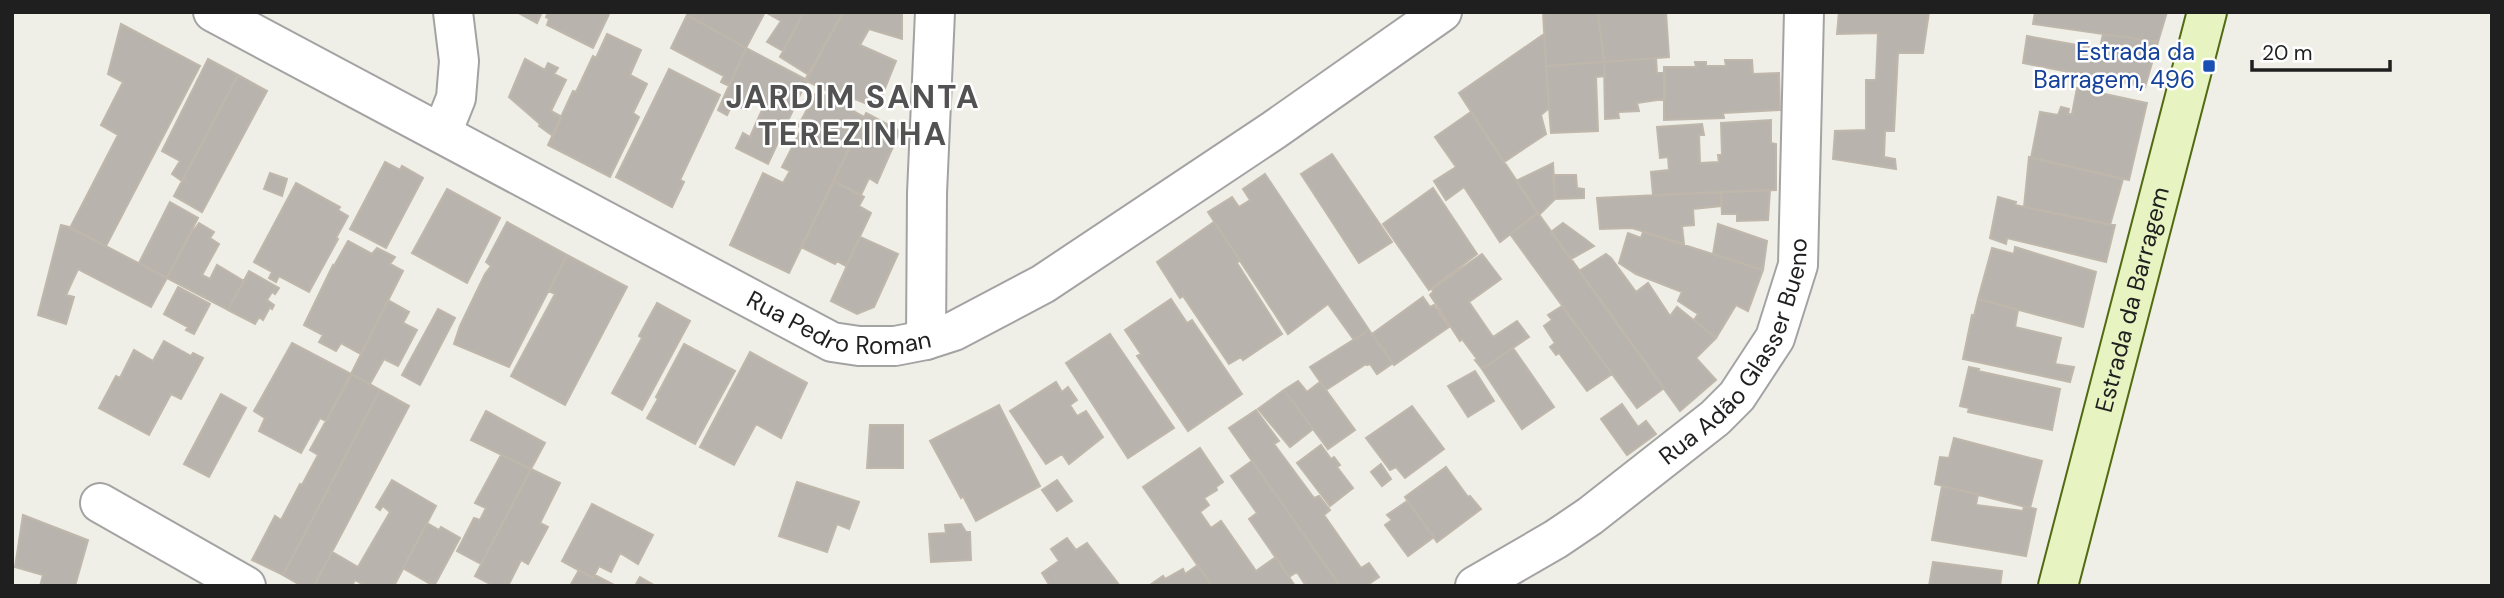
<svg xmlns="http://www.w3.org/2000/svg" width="2504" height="598" font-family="'DM Sans',sans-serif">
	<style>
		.building { fill: #b8b4ad; stroke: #bfb7ab; stroke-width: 2 }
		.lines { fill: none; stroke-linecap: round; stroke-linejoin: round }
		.street-casing { stroke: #a3a3a3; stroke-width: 42 }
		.secondary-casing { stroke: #516b12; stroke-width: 42 }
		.street { stroke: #fff; stroke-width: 38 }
		.secondary { stroke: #e7f3c1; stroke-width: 38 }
		.transit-dot { fill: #1a4fb4; stroke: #fff; stroke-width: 2.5 }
		.labels { text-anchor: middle; stroke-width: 5; stroke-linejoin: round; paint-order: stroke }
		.transit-label { font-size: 24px; fill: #164399; stroke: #fff; text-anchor: end }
		.street-label { font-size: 24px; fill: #1f1f1f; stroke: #fff }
		.district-label { font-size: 32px; font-weight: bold; letter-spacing: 2px; fill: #525252; stroke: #fff }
	</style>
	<rect width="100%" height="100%" fill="#efeee7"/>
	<path class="building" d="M 517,12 L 542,12 L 537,23 Z
		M 548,12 L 610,12 L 593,48 L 547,25 L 549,19 L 546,17 Z
		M 688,12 L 765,12 L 746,48 L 687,15 Z
		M 804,12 L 783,51 L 767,42 L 781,21 L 765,12 Z
		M 804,12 L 843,12 L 809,75 L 780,57 Z
		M 843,12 L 902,12 L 902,39 L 869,29 L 860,45 L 896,61 L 877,108 L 830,89 L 829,92 L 805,80 Z
		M 1598,12 L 1604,62 L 1546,66 L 1543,12 Z
		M 1598,12 L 1666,12 L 1669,57 L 1604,62 Z
		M 1839,12 L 1929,12 L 1923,53 L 1898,53 L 1894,131 L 1885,131 L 1884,157 L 1895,159 L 1896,169 L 1833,159 L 1835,131 L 1866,130 L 1866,80 L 1876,80 L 1878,33 L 1837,34 Z
		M 2035,12 L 2167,12 L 2158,42 L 2033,24 Z
		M 687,15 L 746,48 L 729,86 L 721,82 L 724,76 L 671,48 Z
		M 121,24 L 200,66 L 106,246 L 70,228 L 118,135 L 101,125 L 123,82 L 108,74 Z
		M 607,34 L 641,50 L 630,75 L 647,84 L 633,113 L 639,117 L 610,177 L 548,145 L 573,91 L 576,92 L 593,56 L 596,58 Z
		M 1544,34 L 1549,108 L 1541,115 L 1546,134 L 1504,162 L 1459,93 Z
		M 2103,34 L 2158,42 L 2145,87 L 2023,63 L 2027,36 L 2128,54 L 2129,51 L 2101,43 Z
		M 746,48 L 807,80 L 768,164 L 736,148 L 743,133 L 750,137 L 766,101 L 751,93 L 746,103 L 749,105 L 746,110 L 733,103 L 727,115 L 718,110 Z
		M 1656,58 L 1657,73 L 1665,72 L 1665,99 L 1637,103 L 1639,111 L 1618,112 L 1619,118 L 1605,119 L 1604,62 Z
		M 208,59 L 238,75 L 182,181 L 172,174 L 180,161 L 162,151 Z
		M 525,59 L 545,70 L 548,63 L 558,68 L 554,74 L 566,80 L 551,111 L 562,117 L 553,136 L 539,126 L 540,124 L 509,97 Z
		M 1725,60 L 1752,60 L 1753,74 L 1779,73 L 1780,110 L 1723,113 L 1724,118 L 1664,120 L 1664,67 L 1696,67 L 1695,62 L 1706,62 L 1706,66 L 1726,66 Z
		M 1604,62 L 1605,76 L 1596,77 L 1598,131 L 1551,133 L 1546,66 Z
		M 669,69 L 720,95 L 680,180 L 684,182 L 672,207 L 616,177 Z
		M 238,75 L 267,91 L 202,212 L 174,196 Z
		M 2077,88 L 2147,103 L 2129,180 L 2031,158 L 2040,112 L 2058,115 L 2061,107 L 2069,109 L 2068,114 L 2072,114 Z
		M 817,91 L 864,117 L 789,273 L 730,245 L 763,173 L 783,183 L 790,171 L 782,167 L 802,128 L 798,126 Z
		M 1471,112 L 1538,213 L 1500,242 L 1464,187 L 1446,200 L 1434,181 L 1456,167 L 1435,137 Z
		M 866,113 L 900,131 L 877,183 L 869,178 L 861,195 L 834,181 Z
		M 1771,120 L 1771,143 L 1776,144 L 1776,190 L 1653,195 L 1651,172 L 1669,170 L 1668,157 L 1660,158 L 1657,127 L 1702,124 L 1704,135 L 1699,135 L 1700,163 L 1719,162 L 1718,155 L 1722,155 L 1721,123 Z
		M 1332,154 L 1392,242 L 1359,263 L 1301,174 Z
		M 2029,157 L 2123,179 L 2110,225 L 2024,207 Z
		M 385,162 L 400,170 L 402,166 L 423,178 L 386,248 L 350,229 Z
		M 1553,163 L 1555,199 L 1539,215 L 1516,181 Z
		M 270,173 L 287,179 L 282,196 L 264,189 Z
		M 1265,174 L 1369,330 L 1354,340 L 1328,304 L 1288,334 L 1208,212 L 1232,197 L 1239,207 L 1250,200 L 1243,189 Z
		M 1553,175 L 1576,175 L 1577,188 L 1584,189 L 1584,198 L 1555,199 Z
		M 834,181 L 864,197 L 859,206 L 871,213 L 846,266 L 837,261 L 835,264 L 801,247 Z
		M 296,183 L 340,207 L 338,210 L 348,216 L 336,238 L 338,239 L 309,292 L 279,276 L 276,282 L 269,278 L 272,272 L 254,262 Z
		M 1433,188 L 1477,254 L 1429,290 L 1383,224 Z
		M 447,189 L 500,218 L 467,283 L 412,253 Z
		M 1770,190 L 1768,220 L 1737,221 L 1737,214 L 1722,214 L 1721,192 Z
		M 1721,192 L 1721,206 L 1693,209 L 1694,225 L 1682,226 L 1684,244 L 1632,228 L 1600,229 L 1597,198 Z
		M 1998,197 L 2016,202 L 2015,205 L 2115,225 L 2106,262 L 2007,238 L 2006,244 L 1990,238 Z
		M 170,202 L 198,218 L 167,278 L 139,263 Z
		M 1538,213 L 1664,388 L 1637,408 L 1510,234 Z
		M 507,222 L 567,255 L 509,367 L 454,344 L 460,326 L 485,274 L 491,266 L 486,262 Z
		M 1214,222 L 1240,260 L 1237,263 L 1282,334 L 1243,360 L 1241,357 L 1229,364 L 1183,296 L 1180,298 L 1157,262 Z
		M 199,223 L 214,232 L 210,238 L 219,244 L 202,275 L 210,279 L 217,265 L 244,281 L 228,310 L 167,278 L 193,229 L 194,230 Z
		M 1563,223 L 1585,239 L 1594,246 L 1571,259 L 1551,232 Z
		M 1718,224 L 1767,241 L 1763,270 L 1713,254 Z
		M 61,225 L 69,227 L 167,278 L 151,307 L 78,269 L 66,295 L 74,297 L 66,324 L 38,315 Z
		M 1643,232 L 1763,270 L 1748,311 L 1736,305 L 1716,338 L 1694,320 L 1698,314 L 1678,301 L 1682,292 L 1636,274 L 1619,263 L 1628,233 L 1641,238 Z
		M 860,237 L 898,254 L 874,307 L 857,314 L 831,301 Z
		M 348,241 L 372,254 L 377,248 L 395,257 L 390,264 L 403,271 L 361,354 L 341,343 L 336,351 L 319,342 L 323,335 L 304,325 L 333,265 L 334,266 Z
		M 2015,247 L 2096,272 L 2083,327 L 1978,299 L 1992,248 L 2014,254 Z
		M 1482,254 L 1501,279 L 1469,302 L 1493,337 L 1517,321 L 1529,337 L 1482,369 L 1475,360 L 1477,359 L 1462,339 L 1460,341 L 1430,295 L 1433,292 L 1432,289 Z
		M 1606,254 L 1611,258 L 1636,292 L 1648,283 L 1670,316 L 1677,307 L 1716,338 L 1696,358 L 1716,380 L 1680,411 L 1579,271 Z
		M 567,255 L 627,287 L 565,405 L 511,376 L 555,294 L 549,291 Z
		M 249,271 L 279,288 L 275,294 L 272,292 L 267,300 L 274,305 L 272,309 L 270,307 L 263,320 L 259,317 L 255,324 L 228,310 Z
		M 178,287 L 210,304 L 194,334 L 186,330 L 188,327 L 164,314 Z
		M 1423,297 L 1430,307 L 1434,305 L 1449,327 L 1394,365 L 1372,334 Z
		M 1171,299 L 1187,323 L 1192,320 L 1242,394 L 1188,431 L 1137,356 L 1141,354 L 1125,330 Z
		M 1978,299 L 2018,310 L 2015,327 L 2061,338 L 2055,364 L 2074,367 L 2070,382 L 1963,359 L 1972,315 L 1974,316 Z
		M 388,300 L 409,312 L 403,323 L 417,330 L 398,366 L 384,359 L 370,384 L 351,374 Z
		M 657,303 L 690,321 L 642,410 L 612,393 L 642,338 L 639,336 Z
		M 1562,306 L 1612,374 L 1587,391 L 1559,353 L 1556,355 L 1550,347 L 1555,343 L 1544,326 L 1552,320 L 1548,315 Z
		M 438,309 L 455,318 L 420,385 L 402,375 Z
		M 1369,330 L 1393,363 L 1377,374 L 1370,364 L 1367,365 L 1366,364 L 1326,390 L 1310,367 Z
		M 1110,334 L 1174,428 L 1128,458 L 1066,363 Z
		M 164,341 L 191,356 L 193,353 L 203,358 L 181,399 L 171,394 L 149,435 L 99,408 L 116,376 L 120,378 L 134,350 L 153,361 Z
		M 292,343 L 351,374 L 326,421 L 320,418 L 301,453 L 259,431 L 265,418 L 254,411 Z
		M 684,344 L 735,371 L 695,444 L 647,418 L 658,399 L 656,397 Z
		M 1513,348 L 1554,407 L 1522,429 L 1482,369 Z
		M 750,352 L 807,383 L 781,438 L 756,424 L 734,465 L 700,447 Z
		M 1969,367 L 1979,369 L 1978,371 L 2060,389 L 2052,430 L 1968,412 L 1969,408 L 1960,406 Z
		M 1475,371 L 1494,401 L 1468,417 L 1448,386 Z
		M 352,374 L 380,390 L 283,575 L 252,560 L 275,516 L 281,520 L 300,484 L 302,485 L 318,455 L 310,450 Z
		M 1298,381 L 1307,392 L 1320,382 L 1355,430 L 1328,449 L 1284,390 Z
		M 1056,382 L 1062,392 L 1068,387 L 1077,400 L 1070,405 L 1077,416 L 1086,411 L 1103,437 L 1069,464 L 1062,454 L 1046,464 L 1010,411 Z
		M 380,390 L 409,406 L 314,586 L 302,586 L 283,575 Z
		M 1284,390 L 1313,429 L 1290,447 L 1258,409 Z
		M 221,394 L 246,408 L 209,477 L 184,464 Z
		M 1622,404 L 1638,427 L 1646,421 L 1656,434 L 1627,455 L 1601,419 Z
		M 999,405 L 1040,486 L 976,521 L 963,496 L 961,498 L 930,441 Z
		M 1412,406 L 1444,449 L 1405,478 L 1396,467 L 1390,470 L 1366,438 Z
		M 1256,410 L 1279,441 L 1274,444 L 1314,498 L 1319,496 L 1330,510 L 1324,515 L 1361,568 L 1369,563 L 1379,577 L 1366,586 L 1340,586 L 1229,428 Z
		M 486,411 L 545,443 L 531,469 L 471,440 Z
		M 870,425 L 903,425 L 903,468 L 867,468 Z
		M 1954,438 L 2042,461 L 2030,508 L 1935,484 L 1940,457 L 1949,458 Z
		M 1321,445 L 1331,459 L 1334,457 L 1340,465 L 1337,467 L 1353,488 L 1330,506 L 1297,463 Z
		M 1200,448 L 1223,482 L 1216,487 L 1217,490 L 1204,498 L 1209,505 L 1200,512 L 1211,528 L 1221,521 L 1256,571 L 1276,557 L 1295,586 L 1212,586 L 1143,487 Z
		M 501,455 L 531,469 L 481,564 L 457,551 L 474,518 L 480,520 L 486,508 L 475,503 Z
		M 1252,461 L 1291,516 L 1340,586 L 1306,586 L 1297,572 L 1289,577 L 1249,519 L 1257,513 L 1231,476 Z
		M 1381,464 L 1391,479 L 1382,486 L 1371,472 Z
		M 1446,467 L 1468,497 L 1470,496 L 1481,509 L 1437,542 L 1405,497 Z
		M 531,469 L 560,483 L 540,523 L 548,527 L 528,564 L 521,560 L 508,586 L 494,586 L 475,576 Z
		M 392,480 L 436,506 L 394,586 L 366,586 L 355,580 L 352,586 L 314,586 L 332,552 L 358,567 L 390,512 L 383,506 L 380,510 L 376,507 Z
		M 1057,480 L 1072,501 L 1057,511 L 1042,490 Z
		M 797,482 L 859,502 L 849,529 L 837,524 L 827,552 L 779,536 Z
		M 1942,486 L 1978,494 L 1976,505 L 2023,511 L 2024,506 L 2036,509 L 2026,556 L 1932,540 Z
		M 1407,501 L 1434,537 L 1408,556 L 1385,525 L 1392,520 L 1387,515 Z
		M 592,504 L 653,535 L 638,564 L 620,553 L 611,572 L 599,566 L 593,578 L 562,561 Z
		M 23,515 L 88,540 L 75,586 L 40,586 L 43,575 L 15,567 Z
		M 427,523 L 439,530 L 441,527 L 460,538 L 434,586 L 403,568 Z
		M 961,524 L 966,532 L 970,532 L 971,560 L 931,562 L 929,534 L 946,533 L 945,525 Z
		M 1067,538 L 1076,550 L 1087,543 L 1120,586 L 1050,586 L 1042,573 L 1059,561 L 1051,549 Z
		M 1933,562 L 2002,571 L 2000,586 L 1929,586 Z
		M 1198,565 L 1212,586 L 1150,585 L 1163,576 L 1165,579 L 1183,569 L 1185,574 Z
		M 579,570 L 593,578 L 595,575 L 616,586 L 570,586 Z
		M 640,577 L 654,585 L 657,586 L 635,586 Z"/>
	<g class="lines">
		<g class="street-casing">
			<g id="street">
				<path id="s1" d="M 213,12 L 832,342 L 859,346 L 895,346 L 926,340 L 954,331 L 1043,284 L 1274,130 L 1442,12"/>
				<path d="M 442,133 L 456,98 L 459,61 L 453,12"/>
				<path d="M 926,340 L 927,193 L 935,12"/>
				<path d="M 100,503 L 246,586"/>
				<path id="s2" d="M 1475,586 L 1556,539 L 1590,516 L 1715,418 L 1737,396 L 1775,338 L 1798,265 L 1804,12"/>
			</g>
		</g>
		<g class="secondary-casing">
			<g id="secondary">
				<path id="s3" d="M 2058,586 L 2207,12"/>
			</g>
		</g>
		<use href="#street" class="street"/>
		<use href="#secondary" class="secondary"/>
	</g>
	<rect class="transit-dot" x="2202" y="59" width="14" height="14" rx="3.5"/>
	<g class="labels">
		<g class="transit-label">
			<text x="2195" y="60">Estrada da<tspan x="2195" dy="28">Barragem, 496</tspan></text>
		</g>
		<g class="street-label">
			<text dy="8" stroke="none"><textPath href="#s3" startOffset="296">Estrada da Barragem</textPath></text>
			<text dy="8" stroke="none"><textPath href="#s1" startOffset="704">Rua Pedro Roman</textPath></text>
			<text dy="8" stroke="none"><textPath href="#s2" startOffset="362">Rua Adão Glasser Bueno</textPath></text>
		</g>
		<g class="district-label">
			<text x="853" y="108">JARDIM SANTA<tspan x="853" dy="37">TEREZINHA</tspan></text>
		</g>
	</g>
	<rect width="2504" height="598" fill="none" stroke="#1f1f1f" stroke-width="28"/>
	<path d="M2252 60v10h138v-10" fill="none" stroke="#1f1f1f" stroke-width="3.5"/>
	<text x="2262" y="60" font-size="21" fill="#1f1f1f" stroke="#ffffff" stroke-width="5" paint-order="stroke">20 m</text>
</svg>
